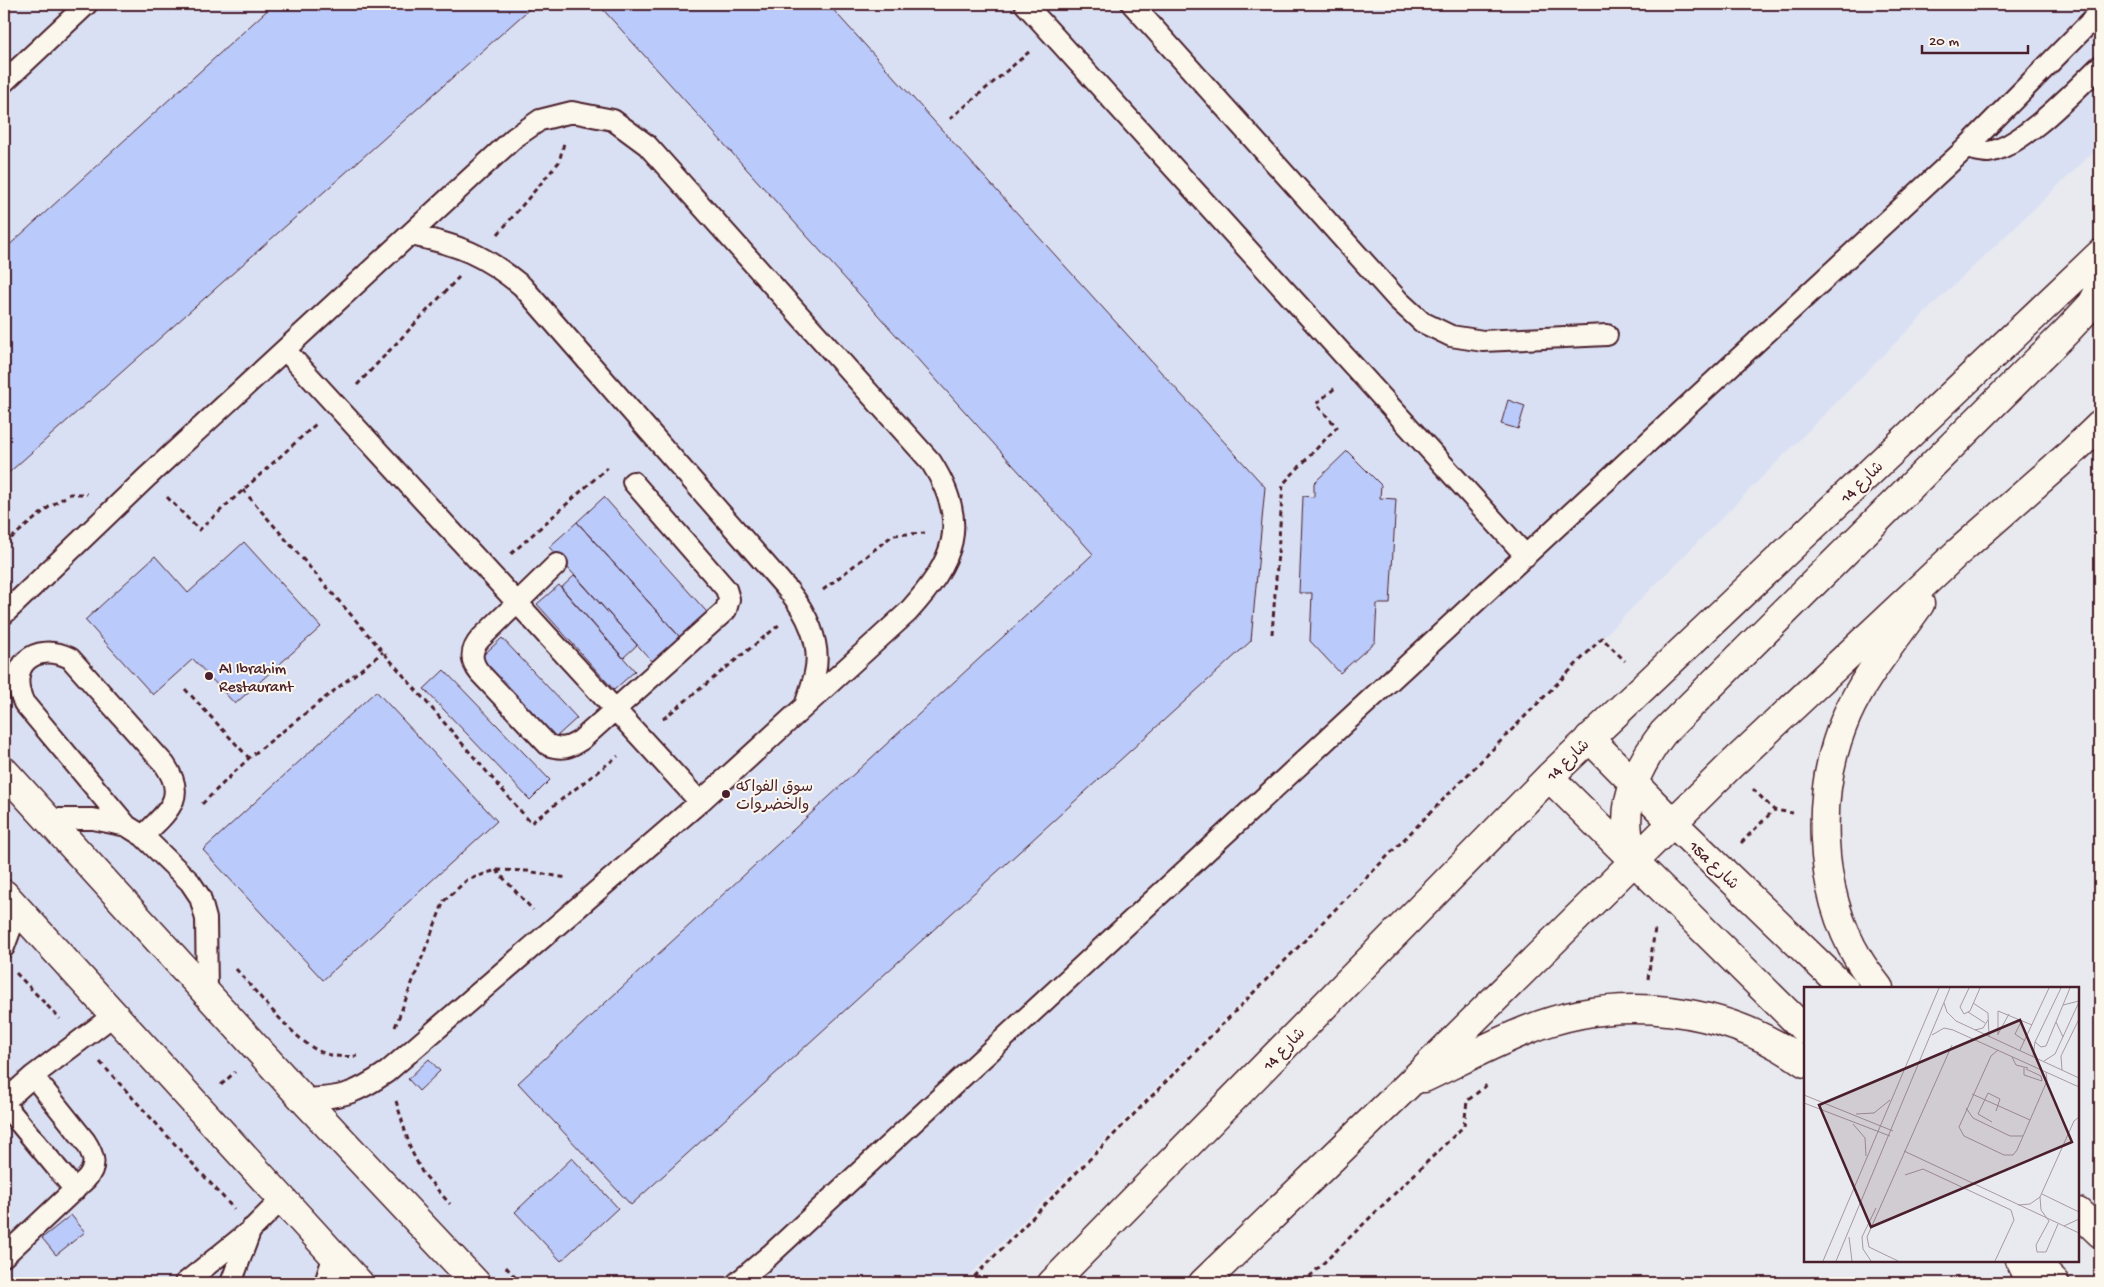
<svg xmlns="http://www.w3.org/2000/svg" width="2104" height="1287" font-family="'Gochi Hand','Playpen Sans Arabic',sans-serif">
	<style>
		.built { fill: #dae0f3 }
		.building { fill: #bacafa; stroke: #4a1f2b }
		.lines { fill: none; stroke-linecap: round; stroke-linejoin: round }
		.lane-casing { stroke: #4a1f2b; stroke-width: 24 }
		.street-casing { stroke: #4a1f2b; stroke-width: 31 }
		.secondary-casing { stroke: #4a1f2b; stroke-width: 31 }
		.path { stroke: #4a1f2b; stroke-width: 3; stroke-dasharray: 5 4; stroke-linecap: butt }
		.lane { stroke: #fbf7ec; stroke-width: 20 }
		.street { stroke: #fbf7ec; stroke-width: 28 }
		.secondary { stroke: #fbf7ec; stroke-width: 28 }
		.poi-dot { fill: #4a1f2b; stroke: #fbf7ec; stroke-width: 2 }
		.labels { text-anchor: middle; stroke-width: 4; stroke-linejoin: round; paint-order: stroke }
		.street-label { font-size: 16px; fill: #4a1f2b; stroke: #fbf7ec }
		.poi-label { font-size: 16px; fill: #4a1f2b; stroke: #fbf7ec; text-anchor: start }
		.inset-road { fill: none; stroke: #a999a1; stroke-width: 1 }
		.view { fill: #4a1f2b; fill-opacity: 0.15; stroke: #4a1f2b; stroke-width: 2.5 }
		.inset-edge { fill: none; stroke: #4a1f2b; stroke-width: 2.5 }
	</style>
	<rect width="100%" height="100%" fill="#e8eaf0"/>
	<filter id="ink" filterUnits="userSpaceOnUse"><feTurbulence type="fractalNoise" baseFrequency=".02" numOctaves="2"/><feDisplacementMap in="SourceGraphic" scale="10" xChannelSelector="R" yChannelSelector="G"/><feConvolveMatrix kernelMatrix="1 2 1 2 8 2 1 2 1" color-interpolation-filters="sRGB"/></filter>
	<g filter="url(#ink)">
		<path class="built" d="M 4,4 L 2100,4 L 2100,146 L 1934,304 L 962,1283 L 4,1283 Z"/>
		<path class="building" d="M 274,4 L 535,4 L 4,477 L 4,250 Z
			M 598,4 L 828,4 L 1265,487 L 1251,641 L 631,1205 L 518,1083 L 1093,554 Z
			M 1508,400 L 1525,406 L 1518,429 L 1501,424 Z
			M 1347,451 L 1381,485 L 1380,498 L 1396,499 L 1390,604 L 1377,604 L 1375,642 L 1340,673 L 1310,641 L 1312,593 L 1299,593 L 1303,496 L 1314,497 L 1314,483 Z
			M 604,497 L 714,620 L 686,644 L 577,522 Z
			M 577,522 L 686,644 L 659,669 L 549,547 Z
			M 244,542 L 321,627 L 235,704 L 193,659 L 153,695 L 85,620 L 155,556 L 188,593 Z
			M 575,575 L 637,645 L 623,658 L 561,588 Z
			M 4,577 L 10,583 L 4,589 Z
			M 559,585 L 635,671 L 614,690 L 537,604 Z
			M 502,638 L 577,718 L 555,738 L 480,658 Z
			M 444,670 L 550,780 L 530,800 L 424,689 Z
			M 376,691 L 497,821 L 323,980 L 203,850 Z
			M 429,1059 L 440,1071 L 419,1091 L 408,1079 Z
			M 572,1158 L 618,1208 L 561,1261 L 515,1212 Z
			M 71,1215 L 85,1232 L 56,1255 L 42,1238 Z"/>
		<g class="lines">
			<g class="lane-casing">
				<path id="lane" d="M 1025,4 L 1526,556
					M 1132,4 L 1398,300 L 1422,322 L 1451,336 L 1483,341 L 1607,335
					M 4,82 L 87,4
					M 1966,148 C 1972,149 1981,152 1988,152 C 2021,148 2075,90 2100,66
					M 411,235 C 459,245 483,254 522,286 L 788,590 C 806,612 822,643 815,673 C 813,683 809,693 806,703
					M 286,351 L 700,802
					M 557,564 L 481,638 C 470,650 470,661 480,673 L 548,745 C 562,750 569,748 581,740 L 726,610 L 729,599 L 726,589 L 633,482
					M 4,614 L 147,477 L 514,138 L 540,120 L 572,112 L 613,120 L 647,145 L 931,462 C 971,524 954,561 908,612 L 700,802 L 387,1072 C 355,1094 342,1098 303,1099
					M 47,819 L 93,819 L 127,826 L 143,836 L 190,882 L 200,897 L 206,919 L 207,992
					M 127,826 L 24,703 C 6,666 34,641 70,658 L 165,765 C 188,798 167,812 143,836
					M 4,947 L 18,909
					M 4,1102 L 33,1076 L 114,1015
					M 4,1104 L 75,1190
					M 4,1256 L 86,1179 C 98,1166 94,1155 85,1141 L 33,1076
					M 2016,1261 L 2027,1283
					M 185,1283 L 252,1229 L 282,1199
					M 231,1283 L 251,1229
					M 325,1283 L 334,1255
					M 737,1283 L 770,1255 L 1966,148 L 2100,12"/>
			</g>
			<g class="street-casing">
				<path id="street" d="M 4,771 L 303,1099 L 476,1283
					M 4,894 L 359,1283"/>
			</g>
			<g class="secondary-casing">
				<path id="secondary" d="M 1589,738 L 1672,822 L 1844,988
					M 1549,777 L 1805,1030
					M 1634,860 C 1632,851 1629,842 1628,833 C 1623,795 1641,762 1663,733 L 2067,331 L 2092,304 L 2100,289
					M 1879,988 C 1872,979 1865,970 1859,960 C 1817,890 1814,790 1847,715 C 1865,675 1895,640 1920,604
					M 1424,1078 C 1458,1062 1492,1044 1527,1030 C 1618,993 1726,1006 1805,1063
					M 2078,1212 L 2100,1233
					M 2033,1261 L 2055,1283
					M 1052,1283 L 1549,777 L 2100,254
					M 1203,1283 L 1407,1086 L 1730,766 L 1956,554 L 2071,453 L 2100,425"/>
			</g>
			<path class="path" d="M 950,119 L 1029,52
				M 498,234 L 559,162 L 564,143
				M 357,385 L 459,277
				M 243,490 L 531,823 L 618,756
				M 167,497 L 199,530 L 316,424
				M 4,544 L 49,507 L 70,494 L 87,494
				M 511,554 L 607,468
				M 823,590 L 893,535 L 925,533
				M 1272,634 L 1283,484 L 1337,427 L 1316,404 L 1335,388
				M 185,689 L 249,758
				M 663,719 L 779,625
				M 1753,789 L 1774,810 L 1793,813
				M 202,804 L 249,758 L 383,652
				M 1741,843 L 1774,810
				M 496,870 L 533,910
				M 236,969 C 254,989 296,1042 319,1051 C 332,1057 343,1057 357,1056
				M 16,973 L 60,1019
				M 1648,979 L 1655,928
				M 395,1027 L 444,901 L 467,880 L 496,870 L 527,871 L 567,878
				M 100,1062 L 234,1209
				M 221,1085 L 235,1072
				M 396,1101 L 411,1150 L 422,1172 L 450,1204
				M 506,1267 L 520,1283
				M 968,1283 L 1602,638 L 1625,661
				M 1303,1283 L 1464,1126 L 1467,1101 L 1487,1085"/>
			<use href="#lane" class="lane"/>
			<use href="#street" class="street"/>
			<use href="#secondary" class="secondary"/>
		</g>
	</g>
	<g class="poi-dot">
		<circle cx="209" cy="676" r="5"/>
		<circle cx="726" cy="794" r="5"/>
	</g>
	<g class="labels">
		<g class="street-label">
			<text transform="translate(1861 481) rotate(-44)" y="6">شارع 14</text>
			<text transform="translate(1567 759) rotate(-44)" y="6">شارع 14</text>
			<text transform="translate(1715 864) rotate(44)" y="6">15a شارع</text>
			<text transform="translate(1283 1048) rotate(-46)" y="6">شارع 14</text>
		</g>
		<g class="poi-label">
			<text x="219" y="673">Al Ibrahim<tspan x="219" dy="18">Restaurant</tspan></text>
			<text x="736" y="791">سوق الفواكه<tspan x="736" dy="18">والخضروات</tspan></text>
		</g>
	</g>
	<g transform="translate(1804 987)">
		<rect width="275" height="275" fill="#e8eaf0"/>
		<path class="inset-road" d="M 165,1 L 156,20 L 160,27 L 166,24 L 176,1M 140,16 L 143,25 L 152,34 L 275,91M 169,16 L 184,26 L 185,49M 259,18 L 275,14M 164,25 L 181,36M 218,33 L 211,47 L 221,54M 252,35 L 259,50M 171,43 L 179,41 L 184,33M 194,47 L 205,27M 128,48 L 140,41 L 149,43 L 275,100M 194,48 L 194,24 L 228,38M 231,55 L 237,60 L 242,59 L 266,1M 194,63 L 187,69 L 155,140 L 160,149 L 200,168 L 209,168 L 213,163 L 243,94 L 242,85M 216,63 L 245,1M 229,69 L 231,55 L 257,1M 208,70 L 212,78 L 224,81M 240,74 L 251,67 L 275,15M 220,81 L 220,88 L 238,94 L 237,89 L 222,82M 258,83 L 257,69 L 275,32M 168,107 L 226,133M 0,108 L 89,144M 0,116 L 86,149M 162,121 L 169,131 L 206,149 L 219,149M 52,127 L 70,126 L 86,113M 188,135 L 174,127 L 184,106 L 196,112 L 192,124M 49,137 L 61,151 L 62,169M 100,164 L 275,246M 101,188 L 119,182 L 207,223 L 210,233 L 191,274M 238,207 L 275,225M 214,218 L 226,217 L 236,210M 254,237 L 242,265 L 233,265 L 232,258 L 245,234 L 237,223 L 236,210 L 270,134 L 275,130M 260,239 L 275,232M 45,250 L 48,274M 19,274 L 135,1M 32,274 L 146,1M 67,274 L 59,262 L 58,250 L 72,221M 94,274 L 65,260 L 63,250 L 148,58"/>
		<path class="view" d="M 216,33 L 268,155 L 67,240 L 15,118 Z"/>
		<rect width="275" height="275" class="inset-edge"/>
	</g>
	<rect width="2104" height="1287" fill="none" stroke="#fbf7ec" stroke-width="20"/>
	<rect x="10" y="10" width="2084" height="1267" fill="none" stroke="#4a1f2b" stroke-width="2" filter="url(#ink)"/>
	<path d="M1922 45v8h106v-8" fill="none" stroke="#4a1f2b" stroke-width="2.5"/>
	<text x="1929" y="45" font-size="15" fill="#4a1f2b" stroke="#fbf7ec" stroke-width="4" paint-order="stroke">20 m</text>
</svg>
